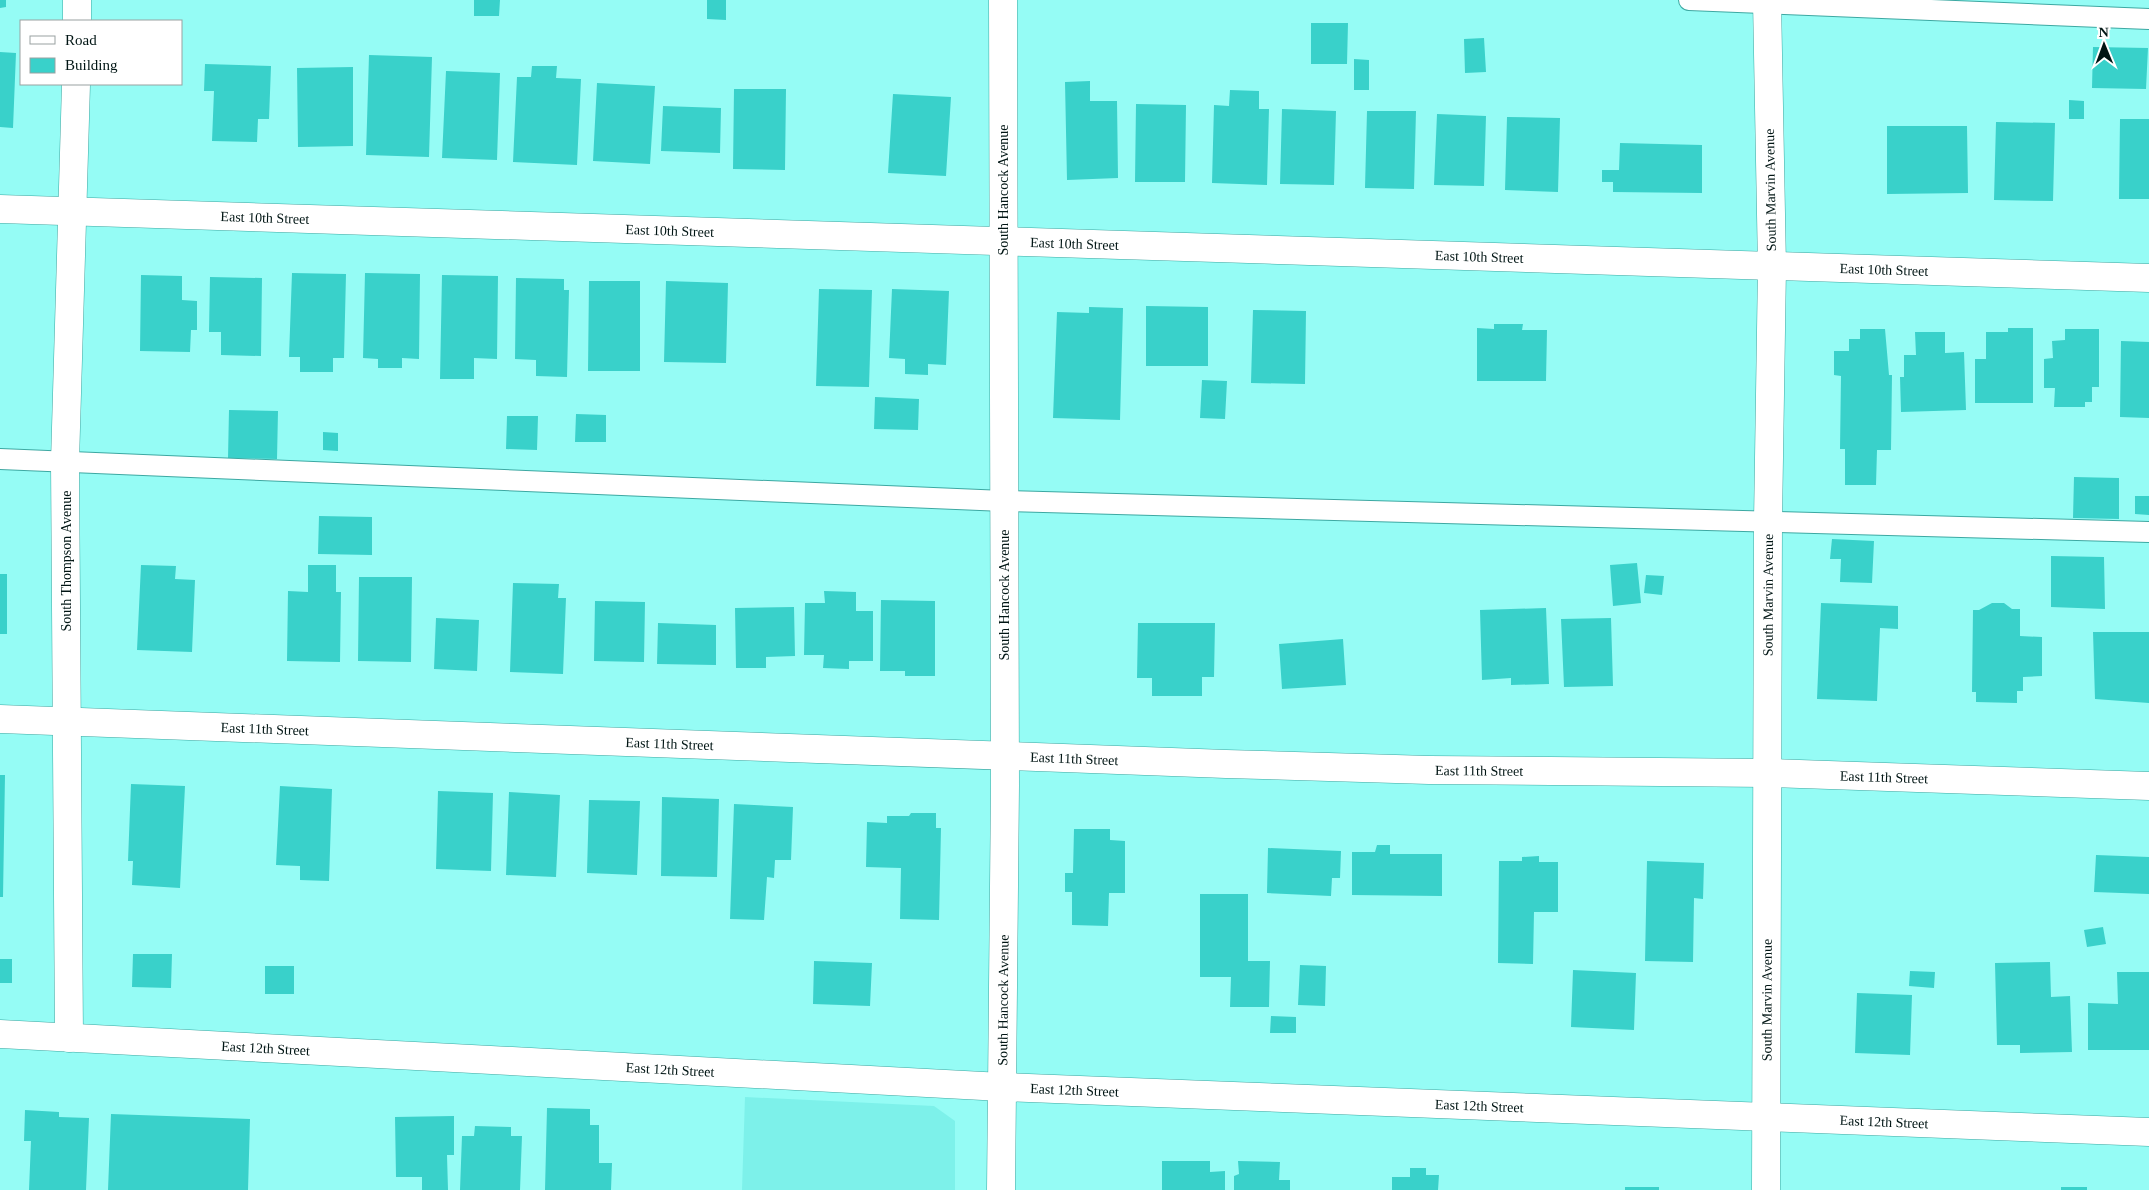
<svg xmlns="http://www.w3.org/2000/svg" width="2149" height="1190" font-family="Georgia,serif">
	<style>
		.built { fill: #7df1ea }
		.building { fill: #39d1ca }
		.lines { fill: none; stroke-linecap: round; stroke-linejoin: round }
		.service-casing { stroke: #3da8a2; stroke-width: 22 }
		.minor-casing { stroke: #3da8a2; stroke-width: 29 }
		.tertiary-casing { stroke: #3da8a2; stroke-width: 29 }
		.service { stroke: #fff; stroke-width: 20 }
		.minor { stroke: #fff; stroke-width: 28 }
		.tertiary { stroke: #fff; stroke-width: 28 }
		.labels { text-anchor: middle; stroke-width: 4.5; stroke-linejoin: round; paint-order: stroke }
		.street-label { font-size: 14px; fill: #011514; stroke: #fff }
	</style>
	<rect width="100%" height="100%" fill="#95fcf5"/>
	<path class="built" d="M 745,1097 L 934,1106 L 955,1121 L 955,1190 L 742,1190 Z"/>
	<path class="building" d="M 0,0 L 6,0 L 6,7 L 0,8 Z
		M 474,0 L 500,0 L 499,16 L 474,16 Z
		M 707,0 L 726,0 L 726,20 L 707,19 Z
		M 1311,23 L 1348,23 L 1347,64 L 1311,64 Z
		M 1484,38 L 1486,72 L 1465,73 L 1464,39 Z
		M 2093,47 L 2148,48 L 2146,89 L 2092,88 Z
		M 0,52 L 16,53 L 13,128 L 0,127 Z
		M 369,55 L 432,57 L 429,157 L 366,155 Z
		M 1354,59 L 1369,60 L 1369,90 L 1354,90 Z
		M 205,64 L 271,66 L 269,119 L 258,119 L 257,142 L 212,141 L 214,91 L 204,91 Z
		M 532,66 L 557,66 L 556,78 L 581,79 L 577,165 L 513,162 L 517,77 L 531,77 Z
		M 353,67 L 353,146 L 298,147 L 297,68 Z
		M 446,71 L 500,73 L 497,160 L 442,158 Z
		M 1090,81 L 1090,101 L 1117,101 L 1118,178 L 1067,180 L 1065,82 Z
		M 597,83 L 655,86 L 650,164 L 593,161 Z
		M 734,89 L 786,89 L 785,170 L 733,169 Z
		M 1230,90 L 1259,91 L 1259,109 L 1269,109 L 1267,185 L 1212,183 L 1214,105 L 1229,106 Z
		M 893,94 L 951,97 L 946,176 L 888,173 Z
		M 2069,100 L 2084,101 L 2084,119 L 2069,119 Z
		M 1136,104 L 1186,105 L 1185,182 L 1135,182 Z
		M 663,106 L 721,108 L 720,153 L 661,151 Z
		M 1282,109 L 1336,111 L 1334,185 L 1280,184 Z
		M 1367,111 L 1416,111 L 1414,189 L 1365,188 Z
		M 1437,114 L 1486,116 L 1484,186 L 1434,185 Z
		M 1507,117 L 1560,118 L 1558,192 L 1505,190 Z
		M 2120,119 L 2149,119 L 2149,199 L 2119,199 Z
		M 1996,122 L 2055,123 L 2053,201 L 1994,200 Z
		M 1887,126 L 1967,126 L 1968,193 L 1887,194 Z
		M 1620,143 L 1702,145 L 1702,193 L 1613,192 L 1613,182 L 1602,182 L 1602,170 L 1619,170 Z
		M 292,273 L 346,274 L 344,358 L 333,358 L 333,372 L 300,372 L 300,357 L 289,357 Z
		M 365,273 L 420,274 L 419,359 L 402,358 L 402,368 L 378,368 L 378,359 L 363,358 Z
		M 141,275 L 182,276 L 182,300 L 197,301 L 197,330 L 191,330 L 190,352 L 140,351 Z
		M 442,275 L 498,276 L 497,359 L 474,358 L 474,379 L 440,379 Z
		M 210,277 L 262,278 L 261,356 L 221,355 L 221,332 L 209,332 Z
		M 516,278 L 564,279 L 564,290 L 569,290 L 567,377 L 536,376 L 536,360 L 515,359 Z
		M 589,281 L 640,281 L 640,371 L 588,371 Z
		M 666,281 L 728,283 L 726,363 L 664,362 Z
		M 819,289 L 872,290 L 869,387 L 816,386 Z
		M 892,289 L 949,291 L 946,365 L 928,364 L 928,375 L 905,374 L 905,359 L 889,358 Z
		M 1146,306 L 1208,307 L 1208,366 L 1146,366 Z
		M 1089,307 L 1123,308 L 1120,420 L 1053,418 L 1057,312 L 1089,313 Z
		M 1253,310 L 1306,311 L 1305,384 L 1251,383 Z
		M 1494,324 L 1523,324 L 1522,330 L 1547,330 L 1546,381 L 1477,381 L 1477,328 L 1494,329 Z
		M 2008,328 L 2033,328 L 2033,403 L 1975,403 L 1975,359 L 1986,359 L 1986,332 L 2008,332 Z
		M 1860,329 L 1885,329 L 1889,375 L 1892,375 L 1891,450 L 1877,450 L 1876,485 L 1845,485 L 1845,449 L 1840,449 L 1841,376 L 1834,375 L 1834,351 L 1849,351 L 1849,339 L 1860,339 Z
		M 2065,329 L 2099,329 L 2099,387 L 2092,387 L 2092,402 L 2085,402 L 2085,407 L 2054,407 L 2055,388 L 2044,388 L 2044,359 L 2053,358 L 2052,341 L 2065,340 Z
		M 1915,332 L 1945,332 L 1945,353 L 1964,352 L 1966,410 L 1901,412 L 1900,377 L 1904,377 L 1904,355 L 1916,355 Z
		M 2121,341 L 2149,342 L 2149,418 L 2120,417 Z
		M 1202,380 L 1227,381 L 1225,419 L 1200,418 Z
		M 875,397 L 919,399 L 918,430 L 874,429 Z
		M 229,410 L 278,411 L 277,459 L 228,458 Z
		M 576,414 L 606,415 L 606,442 L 575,442 Z
		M 507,416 L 538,416 L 537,450 L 506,449 Z
		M 323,432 L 338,433 L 338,451 L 323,450 Z
		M 2074,477 L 2119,478 L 2119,519 L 2073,518 Z
		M 2135,496 L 2149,496 L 2149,515 L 2135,514 Z
		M 319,516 L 372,517 L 372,555 L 318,554 Z
		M 1832,539 L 1874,541 L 1872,583 L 1840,582 L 1841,559 L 1830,559 Z
		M 2051,556 L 2104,557 L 2105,609 L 2051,607 Z
		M 1637,563 L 1641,603 L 1613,606 L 1610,565 Z
		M 141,565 L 176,566 L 175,579 L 195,580 L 192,652 L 137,650 Z
		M 308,565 L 336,565 L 336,592 L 341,592 L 340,662 L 287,661 L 288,591 L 308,592 Z
		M 0,574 L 7,574 L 7,634 L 0,634 Z
		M 1646,575 L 1664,576 L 1662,595 L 1644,593 Z
		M 359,577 L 412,577 L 411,662 L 358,661 Z
		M 513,583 L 559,584 L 558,598 L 566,598 L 563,674 L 510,672 Z
		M 824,591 L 856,592 L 856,611 L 873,611 L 873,661 L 849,661 L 849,669 L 823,668 L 824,655 L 804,655 L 805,603 L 825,603 Z
		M 881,600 L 935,601 L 935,676 L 905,676 L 905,671 L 880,671 Z
		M 595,601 L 645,602 L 644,662 L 594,661 Z
		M 1821,603 L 1898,606 L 1898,629 L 1880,628 L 1877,701 L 1817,699 Z
		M 1992,603 L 2004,603 L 2012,609 L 2020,609 L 2020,636 L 2042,637 L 2042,676 L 2023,677 L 2023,691 L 2017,691 L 2017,703 L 1976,702 L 1976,692 L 1972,692 L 1973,610 L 1979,610 Z
		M 794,607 L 795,656 L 766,657 L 766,668 L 736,668 L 735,608 Z
		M 1546,608 L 1549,684 L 1511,685 L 1511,678 L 1482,680 L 1480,610 Z
		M 436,618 L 479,620 L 477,671 L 434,669 Z
		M 1611,618 L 1613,686 L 1564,687 L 1561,619 Z
		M 658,623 L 716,625 L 716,665 L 657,664 Z
		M 1138,623 L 1215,623 L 1214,677 L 1202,677 L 1202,696 L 1152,696 L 1152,678 L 1137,678 Z
		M 2093,632 L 2149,632 L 2149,703 L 2095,699 Z
		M 1343,639 L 1346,685 L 1282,689 L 1279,644 Z
		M 0,775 L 5,775 L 3,897 L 0,897 Z
		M 131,784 L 185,786 L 180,888 L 132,885 L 133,861 L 128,861 Z
		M 280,786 L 332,789 L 329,881 L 300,880 L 300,866 L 276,865 Z
		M 438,791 L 493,793 L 491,871 L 436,869 Z
		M 509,792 L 560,795 L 556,877 L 506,875 Z
		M 662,797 L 719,799 L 717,877 L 661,876 Z
		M 589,800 L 640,801 L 637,875 L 587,873 Z
		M 734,804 L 793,807 L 791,860 L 775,860 L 774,878 L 767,877 L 764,920 L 730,919 Z
		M 911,813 L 936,813 L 936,828 L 941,828 L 939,920 L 900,919 L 901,868 L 866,867 L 867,822 L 887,823 L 887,816 L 909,816 Z
		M 1074,829 L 1110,829 L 1110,840 L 1125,841 L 1125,893 L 1109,893 L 1108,926 L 1072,925 L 1072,892 L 1065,892 L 1065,873 L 1073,873 Z
		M 1377,845 L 1390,845 L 1390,854 L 1442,854 L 1442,896 L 1352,895 L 1352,852 L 1375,852 Z
		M 1268,848 L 1341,851 L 1340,878 L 1332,878 L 1331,896 L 1267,893 Z
		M 2096,855 L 2149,857 L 2149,894 L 2094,892 Z
		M 1539,856 L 1539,862 L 1558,862 L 1558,912 L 1534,912 L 1533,964 L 1498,963 L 1499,861 L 1522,861 L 1522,857 Z
		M 1647,861 L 1704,863 L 1703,899 L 1694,898 L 1693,962 L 1645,961 Z
		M 1200,894 L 1248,894 L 1248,961 L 1270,961 L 1269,1007 L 1230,1007 L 1231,977 L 1200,977 Z
		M 2103,927 L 2106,944 L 2087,947 L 2084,930 Z
		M 133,954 L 172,954 L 171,988 L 132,987 Z
		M 0,959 L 12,959 L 12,983 L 0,983 Z
		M 814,961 L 872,963 L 870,1006 L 813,1004 Z
		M 2050,962 L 2051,997 L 2070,996 L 2072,1052 L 2020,1053 L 2020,1045 L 1997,1045 L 1995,963 Z
		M 1300,965 L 1326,966 L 1325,1006 L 1298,1005 Z
		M 265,966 L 294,966 L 294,994 L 265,994 Z
		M 1573,970 L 1636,973 L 1634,1030 L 1571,1027 Z
		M 1910,971 L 1935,972 L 1934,988 L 1909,986 Z
		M 2117,972 L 2149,972 L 2149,1050 L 2088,1050 L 2088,1003 L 2118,1004 Z
		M 1857,993 L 1912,995 L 1910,1055 L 1855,1053 Z
		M 1271,1016 L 1296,1017 L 1296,1033 L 1270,1033 Z
		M 547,1108 L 590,1109 L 590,1125 L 599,1125 L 599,1163 L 612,1163 L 611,1190 L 545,1190 Z
		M 25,1110 L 59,1112 L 59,1117 L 89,1118 L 86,1190 L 29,1190 L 31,1141 L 24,1141 Z
		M 111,1114 L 250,1119 L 248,1190 L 108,1190 Z
		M 454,1116 L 454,1155 L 447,1155 L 448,1190 L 422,1190 L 422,1177 L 396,1177 L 395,1117 Z
		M 475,1126 L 511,1127 L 511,1136 L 522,1136 L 520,1190 L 460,1190 L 462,1136 L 474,1136 Z
		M 1162,1161 L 1210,1161 L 1210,1172 L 1225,1171 L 1225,1190 L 1162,1190 Z
		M 1238,1161 L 1280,1162 L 1279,1180 L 1290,1180 L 1290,1190 L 1234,1190 L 1234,1176 L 1239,1174 Z
		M 1410,1168 L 1426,1168 L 1426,1175 L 1439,1175 L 1438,1190 L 1392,1190 L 1392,1177 L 1410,1177 Z
		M 1625,1187 L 1659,1187 L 1659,1190 L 1625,1190 Z
		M 2061,1187 L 2087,1187 L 2087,1190 L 2061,1190 Z"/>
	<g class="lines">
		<g class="service-casing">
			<path id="service" d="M 1689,0 L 2149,19
				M 0,459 L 1004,501 L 2149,532"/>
		</g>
		<g class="minor-casing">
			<g id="minor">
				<path d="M 77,21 L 77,0"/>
				<path id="s1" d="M 0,209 L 2149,278"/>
				<path id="s2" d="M 0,719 L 1226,764 L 1429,770 L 1768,773 L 2149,786"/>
				<path d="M 69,1038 L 65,462 L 76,84"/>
				<path id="s3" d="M 1001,1190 L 1005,785 L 1003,0"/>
				<path id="s4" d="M 1766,1190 L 1768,521 L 1772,267 L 1767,0"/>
			</g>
		</g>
		<g class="tertiary-casing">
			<g id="tertiary">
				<path id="s5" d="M 0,1034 L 1002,1087 L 2149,1132"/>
			</g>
		</g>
		<use href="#service" class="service"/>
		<use href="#minor" class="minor"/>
		<use href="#tertiary" class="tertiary"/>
	</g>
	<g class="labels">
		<g class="street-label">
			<text transform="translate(1003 190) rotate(-90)" y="5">South Hancock Avenue</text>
			<text transform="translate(1770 190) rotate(-91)" y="5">South Marvin Avenue</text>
			<text dy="5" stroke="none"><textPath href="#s1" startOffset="265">East 10th Street</textPath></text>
			<text dy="5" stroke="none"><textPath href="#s1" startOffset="670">East 10th Street</textPath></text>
			<text dy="5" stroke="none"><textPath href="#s1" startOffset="1075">East 10th Street</textPath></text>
			<text dy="5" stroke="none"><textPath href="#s1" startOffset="1480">East 10th Street</textPath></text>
			<text dy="5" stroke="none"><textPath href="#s1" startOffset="1885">East 10th Street</textPath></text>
			<text transform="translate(66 561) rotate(-90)" y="5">South Thompson Avenue</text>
			<text transform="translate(1004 595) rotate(-90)" y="5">South Hancock Avenue</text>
			<text dy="5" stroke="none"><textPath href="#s4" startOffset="595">South Marvin Avenue</textPath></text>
			<text dy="5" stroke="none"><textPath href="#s2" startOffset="265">East 11th Street</textPath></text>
			<text dy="5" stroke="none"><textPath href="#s2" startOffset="670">East 11th Street</textPath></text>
			<text dy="5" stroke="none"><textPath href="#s2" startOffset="1075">East 11th Street</textPath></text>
			<text dy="5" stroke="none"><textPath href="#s2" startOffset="1480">East 11th Street</textPath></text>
			<text dy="5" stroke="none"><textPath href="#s2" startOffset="1885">East 11th Street</textPath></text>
			<text dy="5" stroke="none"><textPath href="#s3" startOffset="190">South Hancock Avenue</textPath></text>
			<text dy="5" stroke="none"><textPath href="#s4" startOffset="190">South Marvin Avenue</textPath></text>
			<text dy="5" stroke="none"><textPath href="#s5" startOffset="266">East 12th Street</textPath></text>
			<text dy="5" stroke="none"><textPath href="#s5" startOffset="671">East 12th Street</textPath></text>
			<text dy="5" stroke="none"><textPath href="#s5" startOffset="1076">East 12th Street</textPath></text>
			<text dy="5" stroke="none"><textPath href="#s5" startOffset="1481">East 12th Street</textPath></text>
			<text dy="5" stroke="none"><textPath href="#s5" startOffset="1886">East 12th Street</textPath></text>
		</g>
	</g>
	<rect x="20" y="20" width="162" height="65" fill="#ffffff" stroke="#99a1a1"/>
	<rect x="30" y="36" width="25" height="8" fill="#ffffff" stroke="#99a1a1"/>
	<text x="65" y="45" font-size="15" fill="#011514">Road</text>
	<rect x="30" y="58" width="25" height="15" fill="#39d1ca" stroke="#99a1a1"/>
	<text x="65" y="70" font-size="15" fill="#011514">Building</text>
	<g transform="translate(2104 45) rotate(359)" stroke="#ffffff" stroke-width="4" paint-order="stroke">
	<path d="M0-4L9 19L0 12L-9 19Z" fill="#011514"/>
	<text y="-8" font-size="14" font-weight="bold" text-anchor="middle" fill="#011514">N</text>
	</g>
</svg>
